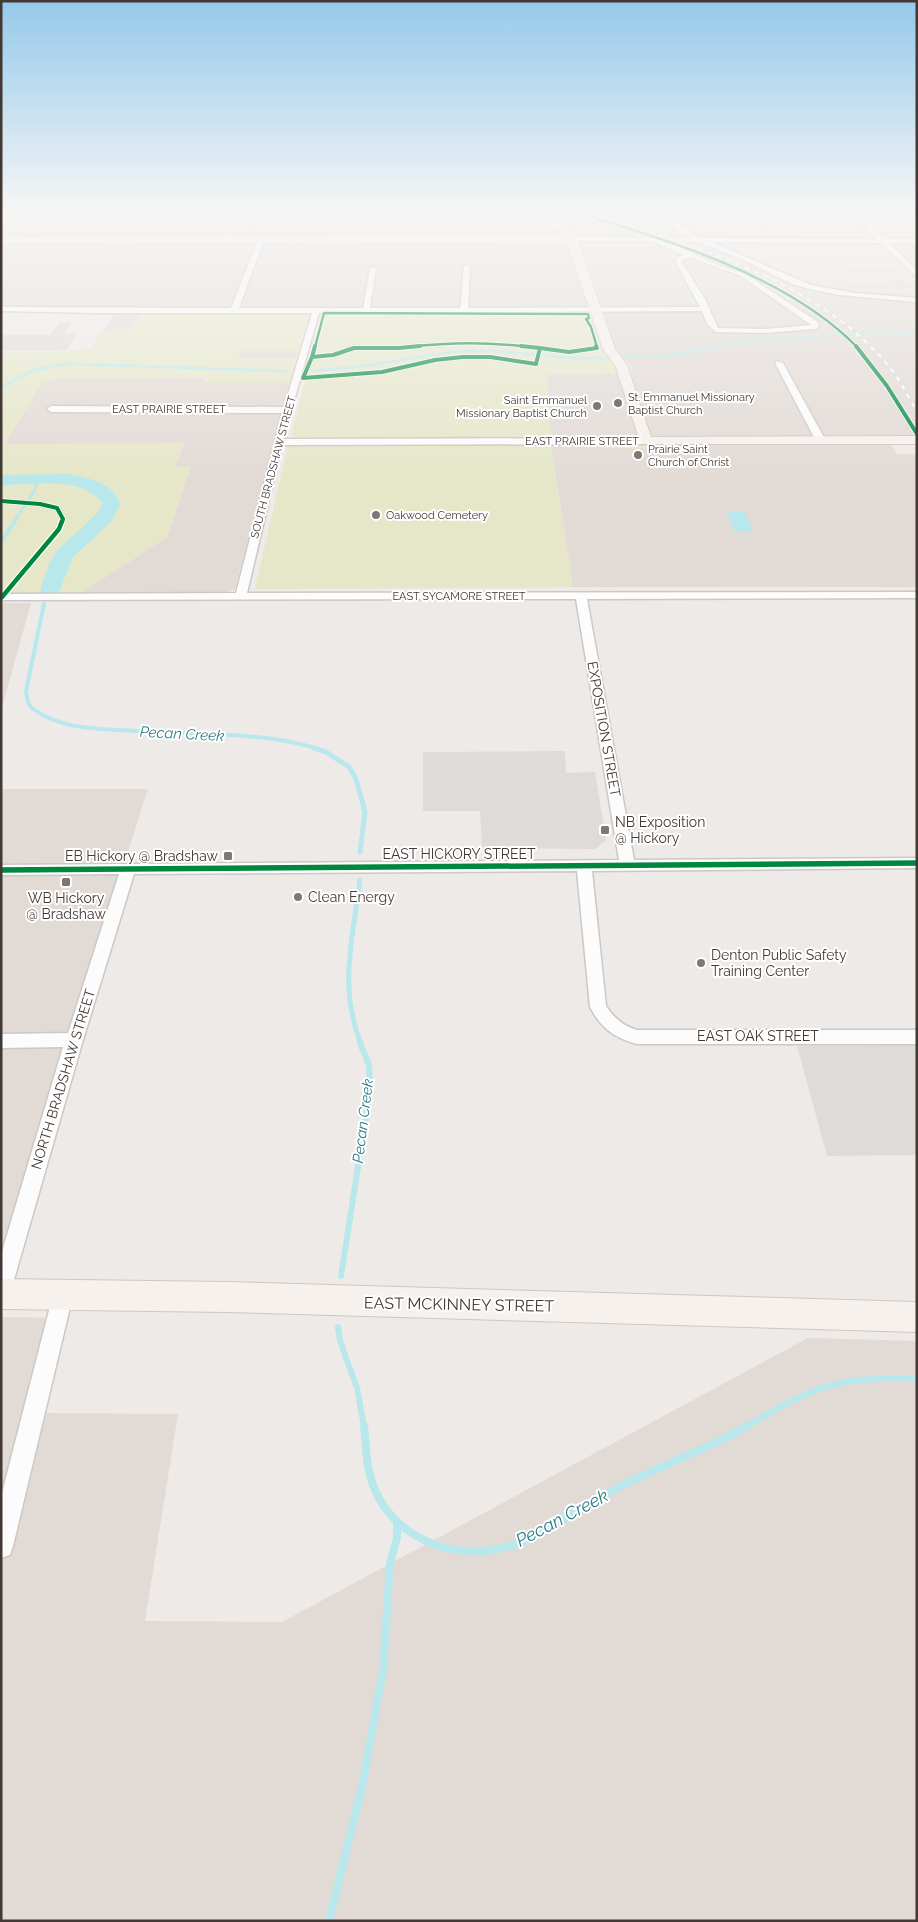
<svg xmlns="http://www.w3.org/2000/svg" width="918" height="1922" font-family="Raleway,sans-serif">
	<style>
		.residential { fill: #e2dad5 }
		.education { fill: #e9ded7 }
		.green { fill: #e5e7c8 }
		.parking { fill: #dfdbd9 }
		.water { fill: #b9e8ec }
		.lines { fill: none; stroke-linecap: round; stroke-linejoin: round }
		.stream-far5 { stroke: #b9e8ec; stroke-width: 2 }
		.stream-far4 { stroke: #b9e8ec; stroke-width: 2.5 }
		.stream-far3 { stroke: #b9e8ec; stroke-width: 4 }
		.stream-far2 { stroke: #b9e8ec; stroke-width: 5 }
		.stream-far1 { stroke: #b9e8ec; stroke-width: 6 }
		.stream { stroke: #b9e8ec; stroke-width: 8 }
		.river { fill: #b9e8ec; fill-rule: evenodd }
		.street-casing { stroke: #ccc8c5; stroke-width: 3 }
		.secondary-casing { stroke: #cfc6c0; stroke-width: 2 }
		.street { fill: #fcfcfc; fill-rule: evenodd }
		.secondary { fill: #f6f1ed; fill-rule: evenodd }
		.rail-casing { stroke: #d8d7d7; stroke-width: 2.5 }
		.rail { stroke: #fff; stroke-width: 2; stroke-dasharray: 5; stroke-linecap: butt }
		.cycleway-far3-casing { stroke: #fff; stroke-width: 4 }
		.cycleway-far2-casing { stroke: #fff; stroke-width: 5.5 }
		.cycleway-far1-casing { stroke: #fff; stroke-width: 7 }
		.cycleway-casing { stroke: #fff; stroke-width: 9 }
		.cycleway-far3 { stroke: #00873e; stroke-width: 2.5 }
		.cycleway-far2 { stroke: #00873e; stroke-width: 4 }
		.cycleway-far1 { stroke: #00873e; stroke-width: 4.5 }
		.cycleway { stroke: #00873e; stroke-width: 5.5 }
		.poi-dot { fill: #7f7773; stroke: #fff; stroke-width: 2 }
		.labels { text-anchor: middle; stroke-width: 4; stroke-linejoin: round; paint-order: stroke }
		.far-poi-label { font-size: 11px; fill: #433934; stroke: #fff; text-anchor: start }
		.far-street-label { font-size: 11px; fill: #433934; stroke: #fff }
		.street-label { font-size: 14px; fill: #433934; stroke: #fff }
		.poi-label { font-size: 14px; fill: #433934; stroke: #fff; text-anchor: start }
		.water-label { font-size: 15px; font-style: italic; fill: #2a7c84; stroke: #fff }
		.near-street-label { font-size: 16px; fill: #433934; stroke: #fff }
		.near-water-label { font-size: 18px; font-style: italic; fill: #2a7c84; stroke: #fff }
	</style>
	<rect width="100%" height="100%" fill="#eeeae8"/>
	<path class="residential" d="M 1,211 L 917,211 L 917,438 L 887,438 L 897,454 L 917,454 L 917,587 L 573,587 L 551,445 L 546,374 L 632,373 L 629,364 L 616,350 L 602,307 L 85,309 L 1,308 Z
		M 115,313 L 142,313 L 119,350 L 91,350 Z
		M 240,351 L 298,351 L 296,358 L 237,358 Z
		M 62,378 L 205,378 L 203,383 L 289,383 L 235,589 L 228,592 L 81,593 L 167,537 L 191,467 L 174,467 L 184,444 L 4,444 L 41,383 Z
		M 1,603 L 31,603 L 1,711 Z
		M 1,789 L 148,789 L 1,1248 Z
		M 1,1317 L 65,1318 L 42,1413 L 178,1414 L 145,1621 L 282,1622 L 808,1338 L 917,1341 L 917,1921 L 1,1921 Z"/>
	<path class="education" d="M 714,242 L 880,243 L 917,281 L 917,292 L 879,293 L 848,290 L 806,282 L 732,247 Z"/>
	<path class="green" d="M 589,311 L 598,336 L 618,373 L 547,374 L 551,437 L 294,437 L 291,435 L 322,312 Z
		M 142,313 L 310,313 L 298,351 L 240,351 L 237,358 L 296,358 L 289,383 L 203,383 L 204,378 L 62,378 L 41,384 L 5,444 L 184,443 L 175,467 L 191,467 L 167,537 L 81,593 L 1,593 L 1,353 L 52,352 L 93,348 L 98,342 L 96,336 L 118,329 L 134,327 Z
		M 288,445 L 551,445 L 573,587 L 255,589 Z
		M 602,445 L 657,445 L 658,449 L 604,448 Z"/>
	<path class="parking" d="M 268,243 L 286,243 L 279,265 L 260,265 Z
		M 325,243 L 375,243 L 372,266 L 326,266 L 330,251 L 323,251 Z
		M 845,266 L 893,266 L 899,272 L 850,273 Z
		M 908,281 L 915,288 L 843,288 L 844,283 Z
		M 60,322 L 72,322 L 64,333 L 77,333 L 67,350 L 1,351 L 1,335 L 50,335 Z
		M 548,392 L 623,394 L 624,402 L 577,401 L 580,414 L 550,413 Z
		M 597,449 L 614,449 L 617,461 L 661,461 L 658,449 L 677,449 L 681,462 L 674,462 L 676,467 L 600,467 Z
		M 565,751 L 566,773 L 595,772 L 606,840 L 595,849 L 482,848 L 480,811 L 423,811 L 423,752 Z
		M 917,1045 L 917,1155 L 827,1156 L 797,1046 Z"/>
	<path class="water" d="M 727,512 L 745,512 L 753,531 L 734,531 Z"/>
	<g class="lines">
		<path class="stream-far5" d="M 714,347 L 749,340 L 887,332 L 917,335"/>
		<path class="stream-far4" d="M 626,357 L 669,356 L 720,346
			M 313,371 L 364,366 L 457,351 L 496,351 L 570,358 L 607,358
			M 1,387 L 33,370 L 66,364 L 286,371
			M 14,522 L 35,490 L 36,483 L 33,480"/>
		<path class="stream-far3" d="M 1,542 L 15,521
			M 44,604 L 26,691 C 27,697 27,704 32,708 C 60,730 102,729 136,731 C 190,734 267,732 318,749"/>
		<path class="stream-far2" d="M 314,748 L 326,752 L 349,767 L 356,779 L 365,812 L 360,852
			M 360,880 C 353,938 338,987 361,1044"/>
		<path class="stream-far1" d="M 341,1276 L 370,1090 L 369,1065 L 360,1043
			M 338,1327 L 340,1341 L 357,1388 L 364,1426
			M 747,1426 C 773,1411 800,1394 829,1386 C 858,1378 888,1378 917,1378"/>
		<path class="stream" d="M 364,1425 C 366,1445 366,1466 373,1485 C 394,1542 462,1564 515,1544 C 552,1531 584,1505 619,1487 C 662,1465 707,1449 749,1425
			M 329,1921 L 362,1787 L 383,1670 L 390,1563 L 397,1538 L 397,1521"/>
		<path class="river" d="M 69,474 C 87,478 116,483 120,505 L 112,521 L 73,557 L 60,590 L 57,594 L 50,596 L 43,594 L 40,590 C 45,578 48,561 57,551 C 65,541 101,514 102,504 C 102,500 101,500 98,498 C 75,476 31,485 1,485 L 1,475 Z"/>
		<g class="street-casing">
			<path id="street" d="M 663,211 L 669,211 L 681,226 L 700,238 L 877,239 L 850,211 L 857,211 L 885,239 L 917,239 L 917,243 L 889,243 L 917,271 L 917,277 L 881,243 L 711,242 L 811,285 L 855,293 L 917,298 L 917,302 L 839,295 L 809,289 L 792,284 L 735,256 L 698,242 L 664,241 L 723,267 L 745,274 L 818,322 L 819,327 L 815,329 L 765,333 L 716,332 L 707,324 L 702,311 L 319,313 L 283,439 L 646,438 L 651,441 L 646,444 L 282,445 L 247,593 L 917,592 L 917,598 L 587,599 L 634,860 L 917,858 L 917,868 L 592,871 L 606,1006 C 614,1018 623,1026 637,1030 L 917,1030 L 917,1044 L 637,1044 C 614,1038 601,1028 590,1007 L 577,871 L 134,874 L 83,1040 L 11,1290 L 8,1297 L 1,1300 L 1,1255 L 63,1047 L 1,1048 L 1,1034 L 68,1033 L 119,874 L 1,875 L 1,865 L 619,860 L 576,599 L 1,600 L 1,594 L 236,593 L 282,413 L 51,412 L 47,409 L 51,406 L 284,407 L 312,313 L 95,313 L 1,311 L 1,307 L 231,308 L 258,240 L 261,238 L 264,240 L 239,308 L 363,308 L 370,269 L 373,267 L 376,269 L 370,308 L 460,308 L 464,267 L 467,265 L 470,267 L 468,308 L 700,307 L 675,261 L 678,257 L 684,255 L 652,241 L 572,241 L 569,239 L 572,237 L 690,238 L 676,229 ZM 690,257 L 741,276 L 811,325 L 765,329 L 718,328 L 705,299 L 681,261 Z
				M 776,361 L 783,363 L 826,441 L 824,443 L 818,443 L 816,441 L 775,363 Z
				M 63,1285 L 70,1288 L 73,1295 L 13,1546 L 10,1555 L 1,1558 L 1,1497 L 53,1295 L 56,1288 Z"/>
		</g>
		<g class="secondary-casing">
			<path id="secondary" d="M 488,211 C 519,211 557,213 577,239 L 615,349 L 627,365 L 651,437 L 917,436 L 917,444 L 641,444 L 615,365 L 603,349 L 567,242 L 1,243 L 1,237 L 565,236 C 545,213 511,226 488,211 Z
				M 1,1279 L 227,1282 L 917,1302 L 917,1332 L 227,1312 L 1,1309 Z"/>
		</g>
		<use href="#street" class="street"/>
		<use href="#secondary" class="secondary"/>
		<g class="rail-casing">
			<path id="rail" d="M 584,211 C 688,245 820,280 891,369 C 901,382 908,397 917,411"/>
		</g>
		<use href="#rail" class="rail"/>
		<g class="cycleway-far3-casing">
			<path id="cycleway-far3" d="M 571,211 C 664,238 788,276 857,347
				M 315,347 L 324,313 L 588,314 L 589,318 L 586,319 L 591,327 L 597,347
				M 408,347 C 453,342 487,342 531,347"/>
		</g>
		<g class="cycleway-far2-casing">
			<path id="cycleway-far2" d="M 521,346 L 540,348
				M 856,346 L 887,386 L 917,434
				M 540,348 L 569,352 L 597,348 L 596,346
				M 312,357 L 303,378 L 382,372 L 435,360 L 463,357 L 490,357 L 536,364 L 540,348
				M 312,357 L 315,346
				M 312,357 L 333,355 L 354,348 L 399,348 L 420,346
				M 1,501 L 40,504 L 57,508 L 63,519 L 62,522"/>
		</g>
		<g class="cycleway-far1-casing">
			<path id="cycleway-far1" d="M 2,597 L 59,529 L 62,521"/>
		</g>
		<g class="cycleway-casing">
			<path id="cycleway" d="M 1,870 L 917,863"/>
		</g>
		<use href="#cycleway-far3" class="cycleway-far3"/>
		<use href="#cycleway-far2" class="cycleway-far2"/>
		<use href="#cycleway-far1" class="cycleway-far1"/>
		<use href="#cycleway" class="cycleway"/>
	</g>
	<linearGradient id="sky" x2="0" y2="1"><stop stop-color="#95c9ea"/><stop offset="0.44" stop-color="#f7f6f5"/><stop offset="1" stop-color="#f7f6f5" stop-opacity="0"/></linearGradient>
	<rect width="918" height="480" fill="url(#sky)"/>
	<g class="poi-dot">
		<circle cx="618" cy="403" r="5"/>
		<circle cx="597" cy="406" r="5"/>
		<circle cx="638" cy="455" r="5"/>
		<circle cx="376" cy="515" r="5"/>
		<rect x="600" y="825" width="10" height="10" rx="2.5"/>
		<rect x="223" y="851" width="10" height="10" rx="2.5"/>
		<rect x="61" y="877" width="10" height="10" rx="2.5"/>
		<circle cx="298" cy="897" r="5"/>
		<circle cx="701" cy="963" r="5"/>
	</g>
	<g class="labels">
		<g class="far-poi-label">
			<text x="628" y="401">St. Emmanuel Missionary<tspan x="628" dy="13">Baptist Church</tspan></text>
			<text x="587" y="404" text-anchor="end">Saint Emmanuel<tspan x="587" dy="13">Missionary Baptist Church</tspan></text>
			<text x="648" y="453">Prairie Saint<tspan x="648" dy="13">Church of Christ</tspan></text>
			<text x="386" y="519">Oakwood Cemetery</text>
		</g>
		<g class="far-street-label">
			<text x="169" y="413">EAST PRAIRIE STREET</text>
			<text x="582" y="445">EAST PRAIRIE STREET</text>
			<text transform="translate(273 467) rotate(-75)" y="4">SOUTH BRADSHAW STREET</text>
			<text x="459" y="600">EAST SYCAMORE STREET</text>
		</g>
		<g class="street-label">
			<text transform="translate(604 729) rotate(80)" y="5">EXPOSITION STREET</text>
			<text x="459" y="859">EAST HICKORY STREET</text>
			<text x="758" y="1041">EAST OAK STREET</text>
			<text transform="translate(63 1079) rotate(-73)" y="5">NORTH BRADSHAW STREET</text>
		</g>
		<g class="poi-label">
			<text x="615" y="827">NB Exposition<tspan x="615" dy="16">@ Hickory</tspan></text>
			<text x="218" y="861" text-anchor="end">EB Hickory @ Bradshaw</text>
			<text x="308" y="902">Clean Energy</text>
			<text x="66" y="903" text-anchor="middle">WB Hickory<tspan x="66" dy="16">@ Bradshaw</tspan></text>
			<text x="711" y="960">Denton Public Safety<tspan x="711" dy="16">Training Center</tspan></text>
		</g>
		<g class="water-label">
			<text transform="translate(182 734) rotate(3)" y="5">Pecan Creek</text>
			<text transform="translate(363 1121) rotate(-83)" y="5">Pecan Creek</text>
		</g>
		<g class="near-street-label">
			<text transform="translate(459 1304) rotate(1)" y="6">EAST MCKINNEY STREET</text>
		</g>
		<g class="near-water-label">
			<text transform="translate(562 1518) rotate(-28)" y="6">Pecan Creek</text>
		</g>
	</g>
	<rect width="918" height="1922" fill="none" stroke="#433934" stroke-width="5"/>
</svg>
